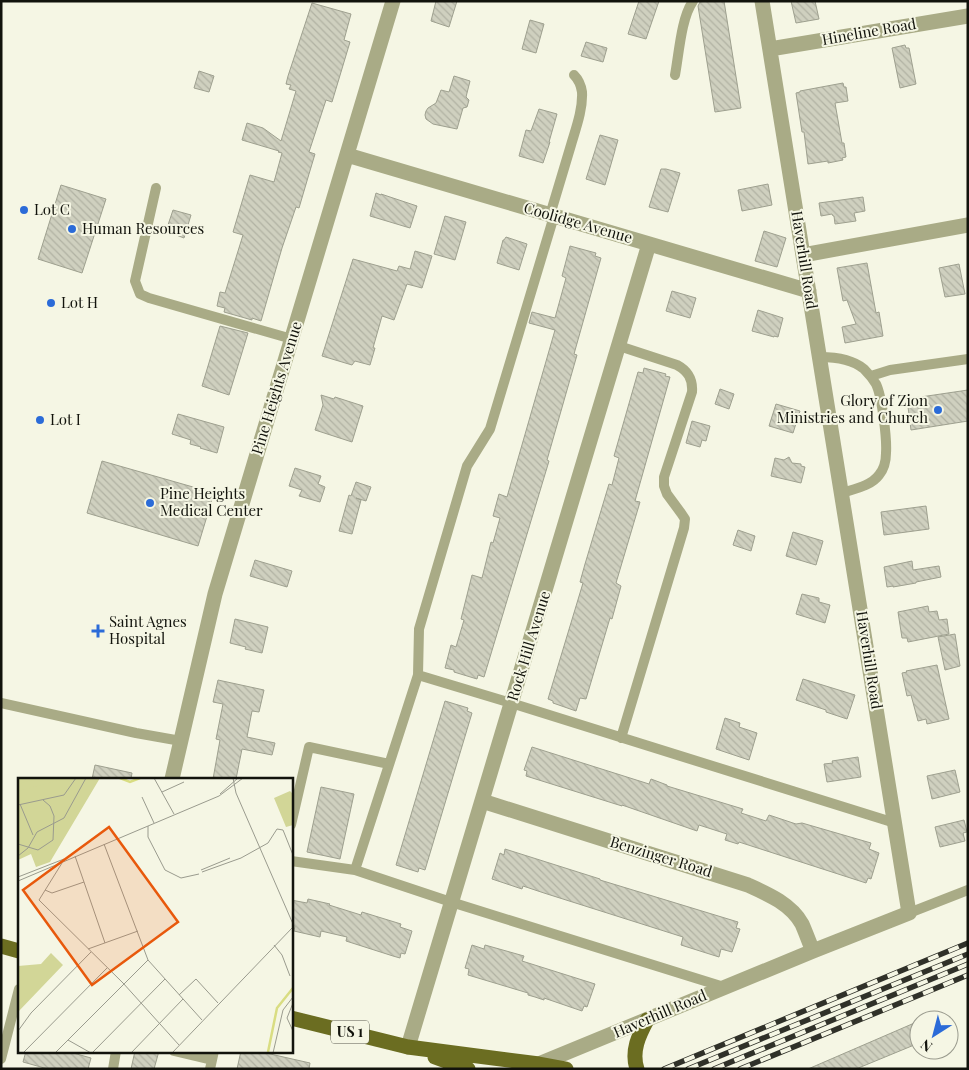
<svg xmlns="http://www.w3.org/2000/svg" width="969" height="1070" font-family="'Playfair Display',serif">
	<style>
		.building { fill: url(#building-back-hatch); stroke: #9ea08f }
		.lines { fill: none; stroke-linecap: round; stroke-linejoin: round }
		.service { stroke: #a9ab86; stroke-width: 10 }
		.minor { stroke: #a9ab86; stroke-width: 15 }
		.primary { stroke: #6b6d21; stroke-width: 15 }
		.rail-casing { stroke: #303129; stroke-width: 5.5 }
		.rail { stroke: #f5f6e4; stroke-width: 4; stroke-dasharray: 11; stroke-linecap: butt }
		.poi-dot { fill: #2b6bd8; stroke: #f5f6e4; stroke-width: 2 }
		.labels { text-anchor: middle; stroke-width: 4; stroke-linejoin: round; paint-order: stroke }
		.shield { fill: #f5f6e4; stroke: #56574d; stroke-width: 1 }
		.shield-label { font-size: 14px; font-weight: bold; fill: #12130c }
		.street-label { font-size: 15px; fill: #12130c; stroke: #f5f6e4 }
		.poi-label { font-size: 15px; fill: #12130c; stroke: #f5f6e4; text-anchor: start }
		.inset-river { fill: none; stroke: #d9dd82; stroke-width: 2.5 }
		.inset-road { fill: none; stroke: #9a9b8e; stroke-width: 1 }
		.view { fill: #e8590c; fill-opacity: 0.15; stroke: #e8590c; stroke-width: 2.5 }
		.inset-edge { fill: none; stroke: #12130c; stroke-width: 2.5 }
	</style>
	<defs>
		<pattern id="building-back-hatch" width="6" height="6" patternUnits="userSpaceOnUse" patternTransform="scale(1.25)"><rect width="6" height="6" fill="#cfd0bf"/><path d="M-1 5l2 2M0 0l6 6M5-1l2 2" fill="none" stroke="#b1b2a3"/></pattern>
	</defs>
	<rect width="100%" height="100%" fill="#f5f6e4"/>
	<path class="building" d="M 436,1 L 457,1 L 449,27 L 431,21 Z
		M 639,1 L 659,1 L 646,39 L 628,34 Z
		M 706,1 L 724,1 L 741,108 L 715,112 L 698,6 L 700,2 Z
		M 791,1 L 815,1 L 819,19 L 796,23 Z
		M 312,3 L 351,14 L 344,40 L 350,42 L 332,102 L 326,100 L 309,152 L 315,154 L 309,174 L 299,208 L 296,207 L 282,248 L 261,321 L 252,318 L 252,320 L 224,312 L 225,308 L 217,306 L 220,292 L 225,293 L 243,235 L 233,232 L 250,175 L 274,182 L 282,153 L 278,152 L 279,151 L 242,140 L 247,123 L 263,128 L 281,141 L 296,91 L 289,89 L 291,85 L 286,84 L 288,76 Z
		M 530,20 L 544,24 L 536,53 L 522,49 Z
		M 586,42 L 607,48 L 603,62 L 581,56 Z
		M 905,45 L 906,48 L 909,48 L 916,84 L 900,88 L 892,48 Z
		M 199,71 L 214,76 L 209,92 L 194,88 Z
		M 454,76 L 470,81 L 466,97 L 469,100 L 467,107 L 463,108 L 457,129 L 433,124 L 426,119 L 425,115 L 426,111 L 428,108 L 436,103 L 441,90 L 449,92 Z
		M 843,83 L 844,87 L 846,87 L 848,101 L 835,103 L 842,143 L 844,143 L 846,157 L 842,158 L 843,160 L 828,163 L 828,161 L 808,164 L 804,132 L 802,132 L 796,93 L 800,92 L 800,91 Z
		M 539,109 L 557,114 L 549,142 L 550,142 L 543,163 L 519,156 L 526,130 L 531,131 Z
		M 600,135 L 618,140 L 605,185 L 586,179 Z
		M 661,169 L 666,169 L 680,173 L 668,212 L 649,207 Z
		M 768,184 L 772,205 L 742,211 L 738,190 Z
		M 61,185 L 106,199 L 82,273 L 38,259 Z
		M 376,193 L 381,195 L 381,194 L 417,206 L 410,228 L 370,216 Z
		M 863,197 L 865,211 L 854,213 L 856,221 L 835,224 L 834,216 L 833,216 L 832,214 L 821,216 L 819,203 Z
		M 173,210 L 191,215 L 184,238 L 166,231 Z
		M 445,216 L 466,222 L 455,260 L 434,254 Z
		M 764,231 L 786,238 L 777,267 L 755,261 Z
		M 506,237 L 527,244 L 519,270 L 497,263 L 503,240 L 504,240 Z
		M 570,246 L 596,253 L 595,256 L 601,258 L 574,354 L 577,355 L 547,460 L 549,461 L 484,677 L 478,675 L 477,679 L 454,672 L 454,670 L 445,668 L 451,645 L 456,647 L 464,620 L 461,619 L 472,575 L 482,578 L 491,542 L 493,543 L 500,518 L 493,516 L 499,494 L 507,497 L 555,330 L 529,323 L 532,312 L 555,318 L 566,278 L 562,276 Z
		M 415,251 L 432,256 L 422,288 L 407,284 L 394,320 L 382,316 L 373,348 L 375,348 L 370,365 L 355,361 L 352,365 L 322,356 L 353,259 L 397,271 L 399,266 L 410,269 Z
		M 867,263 L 876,313 L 879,312 L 883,336 L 845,343 L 842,327 L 856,324 L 847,300 L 843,301 L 837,268 Z
		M 959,264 L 965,294 L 945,297 L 939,268 Z
		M 672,291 L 696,298 L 690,318 L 666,311 Z
		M 758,310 L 783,318 L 778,337 L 774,336 L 774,337 L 752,331 Z
		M 220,326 L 248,333 L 229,395 L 202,386 Z
		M 644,368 L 666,374 L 665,376 L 670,377 L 635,501 L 640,502 L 616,583 L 621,586 L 612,619 L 610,618 L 586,699 L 580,698 L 576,711 L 553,703 L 553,701 L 548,699 L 583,583 L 580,582 L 585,564 L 609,484 L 612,485 L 619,458 L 614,456 L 638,372 L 643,373 Z
		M 720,389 L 734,394 L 729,409 L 715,404 Z
		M 968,390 L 968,421 L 911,430 L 907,399 Z
		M 321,395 L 334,399 L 335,397 L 363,406 L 352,442 L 315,430 L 323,405 Z
		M 776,404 L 800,411 L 793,433 L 769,426 Z
		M 178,414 L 224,427 L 217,453 L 200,448 L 201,447 L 190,444 L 191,440 L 172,434 Z
		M 692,421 L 710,426 L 706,441 L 702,440 L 700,447 L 686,443 Z
		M 789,457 L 792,463 L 801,464 L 801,466 L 805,467 L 801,483 L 771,476 L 775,458 L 784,460 Z
		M 102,461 L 214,493 L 198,546 L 87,513 Z
		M 295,468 L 321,476 L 318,484 L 325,487 L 320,502 L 299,496 L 302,490 L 289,486 Z
		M 356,482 L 371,487 L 366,501 L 356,498 L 361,500 L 352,534 L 339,531 L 349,495 L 351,496 Z
		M 926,506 L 929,529 L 884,535 L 881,512 Z
		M 738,530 L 755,536 L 751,551 L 733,545 Z
		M 793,532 L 823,541 L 816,565 L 786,556 Z
		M 255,560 L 292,571 L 287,587 L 250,576 Z
		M 912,561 L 913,570 L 939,566 L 941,577 L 916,582 L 916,583 L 893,587 L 893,586 L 887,587 L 884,567 Z
		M 802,594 L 819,598 L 819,602 L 830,605 L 825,623 L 796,614 Z
		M 928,606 L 929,612 L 937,611 L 939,620 L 947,619 L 949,634 L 908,642 L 907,638 L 902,638 L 898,612 Z
		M 235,619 L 268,627 L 262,653 L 245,649 L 246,647 L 230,643 Z
		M 955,634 L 960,666 L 945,670 L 938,637 Z
		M 937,665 L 949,719 L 927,724 L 926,719 L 918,721 L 911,695 L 907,696 L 902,673 L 907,672 L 906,671 Z
		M 803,679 L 855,695 L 847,719 L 826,712 L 826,710 L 796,700 Z
		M 218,680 L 264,690 L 259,712 L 252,711 L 247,737 L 275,743 L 272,755 L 242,749 L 236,779 L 213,779 L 220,740 L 216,739 L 223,704 L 213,702 Z
		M 445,701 L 468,708 L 467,711 L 472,713 L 425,870 L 419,868 L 418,872 L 396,865 Z
		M 725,718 L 740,723 L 739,727 L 757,733 L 749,760 L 716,749 Z
		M 532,747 L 649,784 L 651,779 L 667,785 L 667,786 L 743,809 L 741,813 L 766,821 L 769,815 L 796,824 L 802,823 L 871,843 L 869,849 L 879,853 L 871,879 L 868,878 L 866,883 L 739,842 L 738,844 L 725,840 L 727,834 L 699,825 L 697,831 L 622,805 L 622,806 L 526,776 L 527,771 L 524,770 Z
		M 858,757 L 861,777 L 827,782 L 824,764 L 833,763 L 832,761 Z
		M 95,765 L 132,773 L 131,779 L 92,779 Z
		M 955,770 L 960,792 L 932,799 L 927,776 Z
		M 321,787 L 354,794 L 340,859 L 307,852 Z
		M 964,820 L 967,832 L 963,833 L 965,841 L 940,847 L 935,827 Z
		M 505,849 L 600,879 L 600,880 L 738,922 L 736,928 L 740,929 L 732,952 L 721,949 L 719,957 L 681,945 L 683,937 L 544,893 L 523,886 L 522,889 L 492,879 L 500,853 L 504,855 Z
		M 308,899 L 330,904 L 329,905 L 361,915 L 362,912 L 401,924 L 400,927 L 412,931 L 405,954 L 401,953 L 400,958 L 393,956 L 346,941 L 347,937 L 321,931 L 320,937 L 294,931 L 295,926 L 291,925 L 291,900 L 307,903 Z
		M 472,945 L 484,949 L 485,945 L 524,956 L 522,961 L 595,984 L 587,1007 L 584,1006 L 582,1011 L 544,998 L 544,1000 L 535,997 L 528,995 L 528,993 L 468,975 L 469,969 L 465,968 Z
		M 919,1021 L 919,1043 L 856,1069 L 808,1069 Z
		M 26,1051 L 66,1051 L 91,1058 L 88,1069 L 48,1069 L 23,1062 Z
		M 135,1051 L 159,1051 L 154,1069 L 131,1069 Z
		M 241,1051 L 257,1051 L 310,1063 L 309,1069 L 237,1069 Z"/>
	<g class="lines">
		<path class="service" d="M 675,75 C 679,54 681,18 693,1
			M 156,188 L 135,281 L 140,294 L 149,298 L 292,339
			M 550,215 C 557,192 564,168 571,145 C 576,128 583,109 582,92 C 581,85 579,80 574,75
			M 619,346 L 677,365 C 688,371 693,379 692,392 L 664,477 L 664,486 L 667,494 L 681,513 L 685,519 L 684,528 L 621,738
			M 820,357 C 835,357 852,359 864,369 C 868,373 873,379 876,384 C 882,396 887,439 886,453 C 886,461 884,469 879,475 C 871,486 854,489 842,493
			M 871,376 L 890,370 L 968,359
			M 418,675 L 511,703 L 895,823
			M 1,703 L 136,733 L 181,741
			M 291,825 L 309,747 L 389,764
			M 291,861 L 355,870 L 451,902 L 724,987
			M 355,870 L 418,675 L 419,629 L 467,466 L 490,429 L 554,216
			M 909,913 L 968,890
			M 174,1051 L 212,1060
			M 1,1059 L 19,989
			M 113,1069 L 116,1051
			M 210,1069 L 214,1051"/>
		<path class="minor" d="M 770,49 L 968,16
			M 347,155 L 809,291
			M 803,255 L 968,225
			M 172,779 L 215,594 L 393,1
			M 482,801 L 748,885 C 768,894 791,904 802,924 C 806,933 809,942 813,951
			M 408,1047 L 649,244
			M 534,1066 L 813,951 L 909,913 L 762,1"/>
		<path class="primary" d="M 1,946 L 19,951
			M 291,1018 L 408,1047 L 539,1064 L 566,1069
			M 435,1057 L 468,1069
			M 637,1069 C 631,1051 639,1035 647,1020"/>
		<g class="rail-casing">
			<path id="rail" d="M 664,1069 L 968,943
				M 688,1069 L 968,954
				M 714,1069 L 968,964
				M 740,1069 L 968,975"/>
		</g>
		<use href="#rail" class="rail"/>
	</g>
	<g class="poi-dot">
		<circle cx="24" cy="210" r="5"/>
		<circle cx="72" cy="229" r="5"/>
		<circle cx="51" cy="303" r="5"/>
		<circle cx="938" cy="410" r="5"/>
		<circle cx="40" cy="420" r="5"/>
		<circle cx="150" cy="503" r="5"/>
		<path d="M95.5 623.5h5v5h5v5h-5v5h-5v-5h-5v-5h5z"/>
	</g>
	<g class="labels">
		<rect class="shield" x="331" y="1020.5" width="38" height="23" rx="4"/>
		<g class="shield-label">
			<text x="350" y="1037">US 1</text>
		</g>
		<g class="street-label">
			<text transform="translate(869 32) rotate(-10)" y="5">Hineline Road</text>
			<text transform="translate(578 223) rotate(16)" y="5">Coolidge Avenue</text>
			<text transform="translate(804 260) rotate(81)" y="5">Haverhill Road</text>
			<text transform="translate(277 388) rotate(-73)" y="5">Pine Heights Avenue</text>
			<text transform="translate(529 646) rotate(-73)" y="5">Rock Hill Avenue</text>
			<text transform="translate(869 660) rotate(81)" y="5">Haverhill Road</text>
			<text transform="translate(661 857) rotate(17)" y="5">Benzinger Road</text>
			<text transform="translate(660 1014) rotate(-23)" y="5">Haverhill Road</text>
		</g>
		<g class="poi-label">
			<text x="34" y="215">Lot C</text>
			<text x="82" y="234">Human Resources</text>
			<text x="61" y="308">Lot H</text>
			<text x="928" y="406" text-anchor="end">Glory of Zion<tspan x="928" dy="17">Ministries and Church</tspan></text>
			<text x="50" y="425">Lot I</text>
			<text x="160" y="499">Pine Heights<tspan x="160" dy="17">Medical Center</tspan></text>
			<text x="109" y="627">Saint Agnes<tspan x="109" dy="17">Hospital</tspan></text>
		</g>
	</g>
	<g transform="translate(18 778)">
		<rect width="275" height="275" fill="#f5f6e4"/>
		<path d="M 0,0 L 82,0 L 32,84 L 18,89 L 13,76 L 0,82 Z" fill="#d2d697"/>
		<path d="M 20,0 L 50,0 L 0,13 L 0,6 ZM 272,13 L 275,16 L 275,47 L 268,49 L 256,20 ZM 33,175 L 45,187 L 0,234 L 0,188 L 23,186 Z" fill="#d2d697"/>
		<path class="inset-river" d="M 102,0 L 112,4 L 122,0M 250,274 L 259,230 L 275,210"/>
		<path class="inset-road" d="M 136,0 L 156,36M 215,0 L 218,15 L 275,146M 144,14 L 166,4M 202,16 L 220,0M 124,19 L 136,45M 2,26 L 15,57M 0,27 L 46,17 L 58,0M 130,48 L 130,59 L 147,92 L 163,100 L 181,96M 0,66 L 20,72 L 35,62 L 36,38 L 32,28 L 25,22M 86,66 L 130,182 L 184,242M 0,78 L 10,70 L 19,54 L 46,40 L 68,0M 57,78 L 87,165M 44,85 L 21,122 L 105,205 L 161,267M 183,92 L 212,80M 184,94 L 223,80 L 250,65 L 259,51 L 265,52 L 275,77M 0,99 L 46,81M 0,103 L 201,18 L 225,0M 27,112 L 34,115 L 66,104M 256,167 L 264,177 L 272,198M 70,171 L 120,153M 161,217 L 178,201 L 200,225M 275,225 L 269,240 L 275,253M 0,253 L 13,235 L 73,174M 50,262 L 73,275M 6,274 L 89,190M 37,275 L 130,182M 74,275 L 147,201M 113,275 L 165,221M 154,275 L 275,149M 255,275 L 265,232 L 275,219"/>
		<path class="view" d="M 91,49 L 160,144 L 74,207 L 5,112 Z"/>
		<rect width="275" height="275" class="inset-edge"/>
	</g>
	<rect width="969" height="1070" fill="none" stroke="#12130c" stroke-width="5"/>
	<g transform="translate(934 1035) rotate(216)"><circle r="24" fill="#f5f6e4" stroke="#9a9b8e"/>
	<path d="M0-4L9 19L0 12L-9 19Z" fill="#2b6bd8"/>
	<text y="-8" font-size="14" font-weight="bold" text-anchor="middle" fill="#12130c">N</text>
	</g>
</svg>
